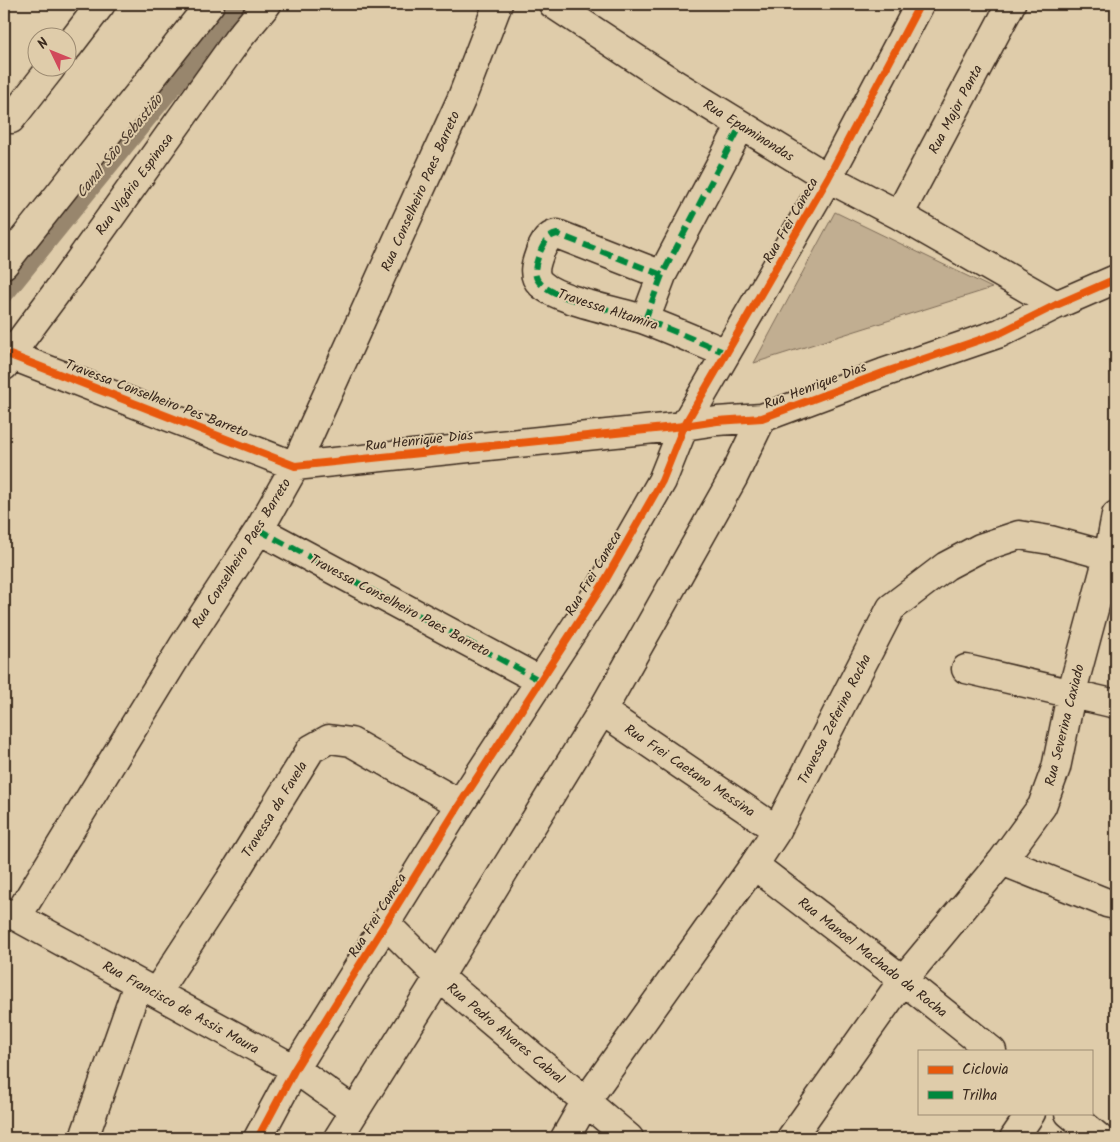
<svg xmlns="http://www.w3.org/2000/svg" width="1120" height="1142" font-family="Kalam,sans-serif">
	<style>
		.green { fill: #c1ae91; stroke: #7e6c58 }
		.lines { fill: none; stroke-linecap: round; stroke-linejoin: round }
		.canal { stroke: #98866d; stroke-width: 26 }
		.minor-casing { stroke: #3b2a1e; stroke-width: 31 }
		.minor { stroke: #dfccaa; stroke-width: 28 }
		.quiet { stroke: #00873e; stroke-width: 6; stroke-dasharray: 12 6; stroke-linecap: butt }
		.cycleway-casing { stroke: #dfccaa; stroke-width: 11 }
		.cycleway { stroke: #e8590c; stroke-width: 8 }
		.labels { text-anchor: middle; stroke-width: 4; stroke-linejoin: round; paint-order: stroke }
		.street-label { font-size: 14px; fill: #3b2a1e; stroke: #dfccaa }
		.water-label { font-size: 15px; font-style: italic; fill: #4e3c2e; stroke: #dfccaa }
	</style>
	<rect width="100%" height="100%" fill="#dfccaa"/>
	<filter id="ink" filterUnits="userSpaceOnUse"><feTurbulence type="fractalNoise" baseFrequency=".02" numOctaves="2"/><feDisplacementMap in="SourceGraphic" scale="10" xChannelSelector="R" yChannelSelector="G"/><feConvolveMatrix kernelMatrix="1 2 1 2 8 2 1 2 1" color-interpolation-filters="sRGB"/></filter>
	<g filter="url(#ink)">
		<path class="green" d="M 835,212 L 992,288 L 754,363 Z"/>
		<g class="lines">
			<path class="canal" d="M 4,289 L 235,4"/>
			<g class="minor-casing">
				<path id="minor" d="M 553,4 L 673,83 L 828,178 L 899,215 L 1056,305
					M 68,47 L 101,4
					M 11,119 L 51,68
					M 899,215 L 1011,4
					M 4,264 L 210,4
					M 662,275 L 557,234 C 547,236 544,244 540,252 C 536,263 531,275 541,284 C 559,301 619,311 645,320 C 672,330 699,342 726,353
					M 645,320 L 662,275 L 741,125
					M 10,355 L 295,466 L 684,426 L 717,421 L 762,418 L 883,373 L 1000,333 L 1056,305 L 1116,279
					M 4,366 L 10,355 L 59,289 L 238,39 L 267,4
					M 259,530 L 541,681
					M 966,669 L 1116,704
					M 602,711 L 777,830
					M 1002,861 L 1107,903 L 1116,905
					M 754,865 L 903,980 L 992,1051
					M 4,912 L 17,917 L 295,1069 L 354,1111
					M 17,917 L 183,646 L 259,530 L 295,466 L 461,100 L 498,4
					M 386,924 L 439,977 L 629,1138
					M 156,993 L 230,880 L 311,749 L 329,739 L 351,742 L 460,804
					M 1069,1113 L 1099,1138
					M 84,1138 L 138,984
					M 258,1138 L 295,1069 L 460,804 L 602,586 L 662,481 L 684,426 L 828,178 L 920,4
					M 338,1138 L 439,977 L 602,711 L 733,478 L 762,418
					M 565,1138 L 586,1101 L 754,865 L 777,830 L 891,608 L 946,566 L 980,548 L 1019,535 L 1050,540 L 1116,558
					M 791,1138 L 903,980 L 1002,861 L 1042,806 L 1056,768 L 1071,695 L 1108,557 L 1116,515
					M 1014,1138 L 1031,1113"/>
			</g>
			<use href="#minor" class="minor"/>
			<path class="quiet" d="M 662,275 L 557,234 C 547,236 544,244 540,252 C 536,263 531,275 541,284 C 559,301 619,311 645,320 C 672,330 699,342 726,353
				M 645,320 L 662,275 L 741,125
				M 259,530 L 541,681"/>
			<g class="cycleway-casing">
				<path id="cycleway" d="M 10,355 L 295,466 L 684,426 L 717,421 L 762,418 L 883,373 L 1000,333 L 1056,305 L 1116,279
					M 258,1138 L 295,1069 L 460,804 L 602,586 L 662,481 L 684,426 L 828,178 L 920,4"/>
			</g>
			<use href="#cycleway" class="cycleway"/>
		</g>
	</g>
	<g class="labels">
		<g class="street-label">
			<text transform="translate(955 109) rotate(-62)" y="5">Rua Major Panta</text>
			<text transform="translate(749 130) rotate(32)" y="5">Rua Epaminondas</text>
			<text transform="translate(134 184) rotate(-54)" y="5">Rua Vigário Espinosa</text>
			<text transform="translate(420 191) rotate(-66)" y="5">Rua Conselheiro Paes Barreto</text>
			<text transform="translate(790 220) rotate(-60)" y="5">Rua Frei Caneca</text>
			<text transform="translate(608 309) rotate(18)" y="5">Travessa Altamira</text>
			<text transform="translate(815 385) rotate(-21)" y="5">Rua Henrique Dias</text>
			<text transform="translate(157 398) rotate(21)" y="5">Travessa Conselheiro Pes Barreto</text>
			<text transform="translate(419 440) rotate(-6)" y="5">Rua Henrique Dias</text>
			<text transform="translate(241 553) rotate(-58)" y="5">Rua Conselheiro Paes Barreto</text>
			<text transform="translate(593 573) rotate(-59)" y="5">Rua Frei Caneca</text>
			<text transform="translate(400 605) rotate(28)" y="5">Travessa Conselheiro Paes Barreto</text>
			<text transform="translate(834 719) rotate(-63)" y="5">Travessa Zeferino Rocha</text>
			<text transform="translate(1064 725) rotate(-76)" y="5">Rua Severina Caxiado</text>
			<text transform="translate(690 770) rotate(34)" y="5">Rua Frei Caetano Messina</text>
			<text transform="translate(274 809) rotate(-58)" y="5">Travessa da Favela</text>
			<text transform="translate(377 915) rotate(-58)" y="5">Rua Frei Caneca</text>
			<text transform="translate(873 957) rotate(38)" y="5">Rua Manoel Machado da Rocha</text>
			<text transform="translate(181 1007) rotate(29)" y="5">Rua Francisco de Assis Moura</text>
			<text transform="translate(506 1033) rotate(40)" y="5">Rua Pedro Alvares Cabral</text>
		</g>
		<g class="water-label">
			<text transform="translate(119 146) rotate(-51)" y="5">Canal São Sebastião</text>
		</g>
	</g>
	<rect width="1120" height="1142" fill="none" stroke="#dfccaa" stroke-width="20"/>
	<rect x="10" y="10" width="1100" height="1122" fill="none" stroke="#3b2a1e" stroke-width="2" filter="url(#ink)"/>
	<rect x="918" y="1050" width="175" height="65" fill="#dfccaa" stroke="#9d8b72"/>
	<rect x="928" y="1066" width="25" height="8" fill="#e8590c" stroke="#9d8b72"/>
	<text x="962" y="1074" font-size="15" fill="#3b2a1e">Ciclovia</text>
	<rect x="928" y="1091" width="25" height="8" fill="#00873e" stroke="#9d8b72"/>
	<text x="962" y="1100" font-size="15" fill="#3b2a1e">Trilha</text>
	<g transform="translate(52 52) rotate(313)"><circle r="24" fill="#dfccaa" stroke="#9d8b72"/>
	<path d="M0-4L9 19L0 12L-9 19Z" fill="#d1495b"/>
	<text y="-8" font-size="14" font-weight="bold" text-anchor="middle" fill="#3b2a1e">N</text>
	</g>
</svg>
